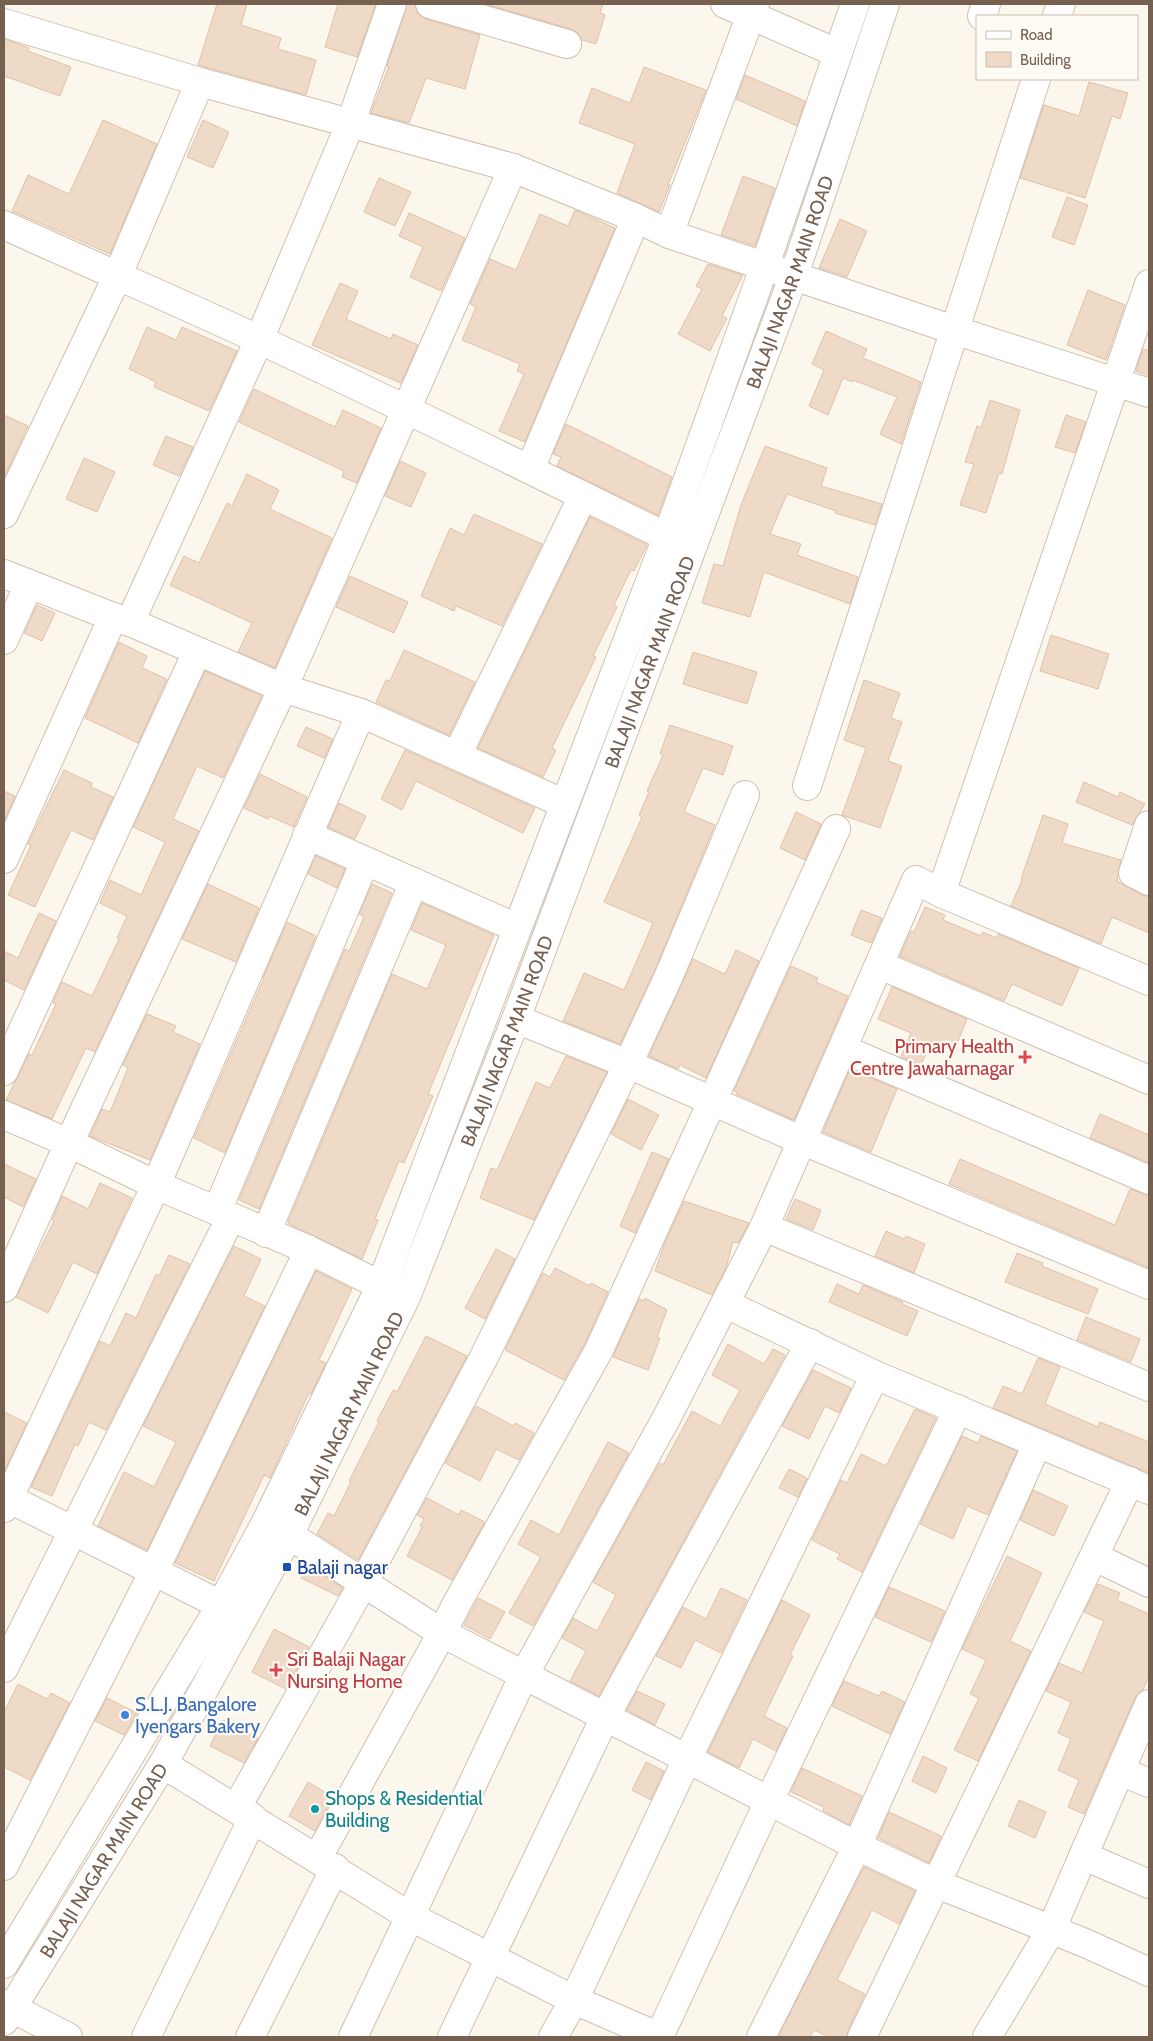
<svg xmlns="http://www.w3.org/2000/svg" width="1153" height="2041" font-family="Cabin,sans-serif">
	<style>
		.building { fill: #efd9c7; stroke: #e1c1a8 }
		.lines { fill: none; stroke-linecap: round; stroke-linejoin: round }
		.minor-casing { stroke: #cec0b2; stroke-width: 30 }
		.minor { stroke: #fff; stroke-width: 28 }
		.health-dot { fill: #e0444e; stroke: #fefbf4; stroke-width: 2 }
		.transit-dot { fill: #1a4fb4; stroke: #fefbf4; stroke-width: 2 }
		.shop-dot { fill: #3f7fe0; stroke: #fefbf4; stroke-width: 2 }
		.culture-dot { fill: #0f9aa8; stroke: #fefbf4; stroke-width: 2 }
		.labels { text-anchor: middle; stroke-width: 4.5; stroke-linejoin: round; paint-order: stroke }
		.street-label { font-size: 19px; fill: #766050; stroke: #fefbf4 }
		.health-label { font-size: 19px; fill: #be3a42; stroke: #fefbf4; text-anchor: end }
		.transit-label { font-size: 19px; fill: #164399; stroke: #fefbf4; text-anchor: start }
		.shop-label { font-size: 19px; fill: #366cbe; stroke: #fefbf4; text-anchor: start }
		.culture-label { font-size: 19px; fill: #0d838f; stroke: #fefbf4; text-anchor: start }
	</style>
	<rect width="100%" height="100%" fill="#fcf7ed"/>
	<path class="building" d="M 217,4 L 247,4 L 241,25 L 281,38 L 278,49 L 316,60 L 306,95 L 198,65 Z
		M 338,4 L 376,4 L 357,57 L 325,47 Z
		M 407,4 L 415,4 L 418,14 L 426,19 L 480,35 L 465,89 L 426,78 L 409,123 L 371,113 L 389,66 L 387,66 Z
		M 485,4 L 603,4 L 600,13 L 605,15 L 596,44 L 582,40 L 578,33 L 571,29 Z
		M 4,39 L 29,48 L 28,51 L 71,67 L 60,96 L 4,76 Z
		M 644,67 L 706,90 L 668,185 L 670,185 L 659,212 L 617,193 L 635,144 L 579,123 L 592,88 L 630,103 Z
		M 745,75 L 805,101 L 797,126 L 736,99 Z
		M 1089,82 L 1128,93 L 1120,119 L 1112,116 L 1085,198 L 1020,178 L 1044,105 L 1079,116 Z
		M 103,120 L 157,144 L 110,254 L 12,211 L 28,175 L 69,194 Z
		M 203,120 L 229,132 L 213,168 L 187,157 Z
		M 743,176 L 775,188 L 755,246 L 721,235 Z
		M 379,178 L 411,192 L 395,226 L 364,212 Z
		M 1067,197 L 1088,205 L 1074,245 L 1052,237 Z
		M 575,210 L 615,228 L 525,442 L 499,431 L 524,374 L 517,371 L 520,364 L 462,340 L 476,307 L 470,304 L 490,259 L 516,270 L 540,214 L 568,226 Z
		M 409,213 L 465,238 L 441,291 L 410,277 L 423,247 L 399,236 Z
		M 840,219 L 867,231 L 847,277 L 819,268 Z
		M 708,264 L 743,275 L 722,316 L 727,318 L 710,351 L 678,334 L 702,289 L 696,286 Z
		M 340,283 L 358,291 L 346,319 L 391,339 L 393,334 L 418,345 L 401,383 L 312,345 Z
		M 1088,290 L 1125,305 L 1106,360 L 1067,345 Z
		M 147,327 L 176,340 L 182,327 L 237,351 L 209,411 L 154,387 L 156,382 L 129,369 Z
		M 826,331 L 867,349 L 863,358 L 921,382 L 901,444 L 880,434 L 897,397 L 853,380 L 852,382 L 843,378 L 828,415 L 809,406 L 824,370 L 812,364 Z
		M 1143,349 L 1149,351 L 1149,376 L 1136,371 Z
		M 254,389 L 335,427 L 343,410 L 381,428 L 357,483 L 342,477 L 344,471 L 239,422 Z
		M 990,400 L 1020,410 L 1002,474 L 999,473 L 986,513 L 960,505 L 974,464 L 965,462 L 977,426 L 981,428 Z
		M 4,415 L 28,426 L 4,478 Z
		M 1066,415 L 1086,422 L 1075,453 L 1055,447 Z
		M 566,424 L 672,477 L 658,515 L 557,466 L 561,457 L 553,454 Z
		M 166,436 L 193,447 L 179,476 L 153,465 Z
		M 765,446 L 827,468 L 821,486 L 882,504 L 875,525 L 835,513 L 836,511 L 787,494 L 770,534 L 801,544 L 797,555 L 858,577 L 850,604 L 764,572 L 750,617 L 702,603 L 714,564 L 723,566 L 741,505 Z
		M 84,458 L 115,472 L 97,512 L 66,499 Z
		M 400,461 L 426,473 L 411,507 L 385,496 Z
		M 247,474 L 279,490 L 270,509 L 332,538 L 275,668 L 238,652 L 252,623 L 170,585 L 184,556 L 199,563 L 227,503 L 232,506 Z
		M 474,514 L 542,544 L 502,626 L 456,606 L 454,611 L 421,596 L 450,528 L 464,535 Z
		M 590,517 L 647,545 L 634,571 L 631,570 L 614,605 L 617,607 L 593,656 L 596,657 L 552,748 L 556,750 L 543,777 L 478,748 Z
		M 350,576 L 408,602 L 394,633 L 336,607 Z
		M 37,605 L 55,613 L 42,641 L 24,633 Z
		M 1051,635 L 1109,654 L 1098,689 L 1040,671 Z
		M 119,642 L 147,656 L 142,668 L 167,679 L 138,743 L 85,718 Z
		M 404,650 L 475,682 L 449,735 L 376,702 L 386,680 L 390,681 Z
		M 693,652 L 757,672 L 747,704 L 683,684 Z
		M 205,671 L 262,696 L 223,778 L 197,766 L 173,819 L 199,831 L 95,1052 L 86,1048 L 52,1119 L 6,1100 L 29,1054 L 32,1055 L 56,1004 L 53,1003 L 62,982 L 92,996 L 119,939 L 117,938 L 127,916 L 100,903 L 110,880 L 141,895 L 165,842 L 133,827 Z
		M 864,680 L 900,693 L 891,718 L 902,722 L 888,761 L 902,766 L 880,828 L 842,815 L 866,748 L 844,740 Z
		M 670,725 L 733,746 L 723,775 L 703,768 L 684,812 L 715,825 L 654,972 L 620,1044 L 563,1021 L 584,973 L 624,990 L 653,923 L 604,902 L 642,817 L 639,815 L 649,792 L 647,791 L 663,755 L 660,754 Z
		M 306,727 L 333,739 L 324,758 L 297,746 Z
		M 405,750 L 535,808 L 523,833 L 416,781 L 402,810 L 381,799 Z
		M 64,770 L 92,783 L 91,787 L 113,797 L 93,840 L 71,830 L 35,907 L 8,895 L 31,845 L 28,844 Z
		M 260,774 L 307,797 L 294,827 L 269,816 L 268,819 L 244,808 Z
		M 1084,782 L 1118,797 L 1120,792 L 1145,804 L 1132,825 L 1076,802 Z
		M 4,791 L 15,796 L 4,822 Z
		M 339,803 L 366,816 L 355,839 L 328,827 Z
		M 796,812 L 821,824 L 805,860 L 780,848 Z
		M 1043,815 L 1068,824 L 1062,843 L 1121,860 L 1117,881 L 1142,895 L 1149,897 L 1149,933 L 1112,917 L 1101,944 L 1011,906 L 1022,880 L 1021,879 Z
		M 316,856 L 345,869 L 337,888 L 308,874 Z
		M 208,884 L 259,908 L 236,962 L 182,939 Z
		M 372,884 L 392,893 L 259,1209 L 239,1200 L 345,949 L 349,951 L 364,917 L 359,914 Z
		M 422,903 L 494,935 L 428,1094 L 433,1096 L 404,1163 L 399,1161 L 375,1219 L 378,1220 L 362,1259 L 289,1224 L 288,1222 L 392,974 L 427,989 L 446,945 L 411,930 Z
		M 925,907 L 945,915 L 943,920 L 981,936 L 983,932 L 996,938 L 998,934 L 1079,968 L 1062,1006 L 1012,984 L 1004,1001 L 900,956 L 911,931 L 914,932 Z
		M 861,910 L 882,918 L 871,943 L 851,935 Z
		M 39,913 L 56,921 L 24,990 L 4,980 L 4,951 L 18,958 Z
		M 287,922 L 316,936 L 225,1153 L 194,1138 L 264,978 L 263,978 Z
		M 736,950 L 759,961 L 706,1078 L 680,1065 L 678,1069 L 649,1056 L 693,959 L 725,974 Z
		M 791,966 L 818,978 L 816,982 L 848,996 L 794,1120 L 736,1094 L 737,1092 L 734,1091 Z
		M 892,987 L 967,1019 L 954,1051 L 931,1041 L 921,1065 L 901,1057 L 911,1033 L 878,1019 Z
		M 147,1014 L 176,1026 L 173,1032 L 200,1044 L 150,1160 L 90,1136 L 102,1109 L 110,1112 L 128,1068 L 123,1065 Z
		M 566,1056 L 607,1072 L 534,1220 L 480,1198 L 491,1168 L 497,1170 L 536,1082 L 550,1088 Z
		M 850,1069 L 897,1089 L 871,1152 L 823,1132 Z
		M 628,1099 L 659,1115 L 641,1150 L 611,1134 Z
		M 1100,1114 L 1149,1135 L 1149,1163 L 1090,1138 Z
		M 652,1152 L 669,1159 L 635,1233 L 620,1226 Z
		M 960,1159 L 1115,1225 L 1130,1189 L 1149,1195 L 1149,1268 L 949,1184 Z
		M 4,1164 L 36,1179 L 23,1207 L 4,1197 Z
		M 100,1183 L 132,1198 L 97,1274 L 73,1262 L 48,1313 L 16,1297 L 54,1221 L 52,1220 L 62,1196 L 88,1209 Z
		M 795,1199 L 821,1210 L 813,1230 L 786,1219 Z
		M 684,1201 L 749,1223 L 738,1243 L 733,1242 L 726,1268 L 712,1295 L 655,1271 L 664,1245 Z
		M 886,1231 L 904,1239 L 906,1236 L 925,1244 L 914,1273 L 875,1256 Z
		M 234,1246 L 261,1259 L 244,1296 L 265,1306 L 147,1550 L 98,1526 L 124,1472 L 154,1487 L 176,1442 L 143,1426 Z
		M 496,1249 L 515,1259 L 485,1319 L 465,1308 Z
		M 1017,1253 L 1043,1263 L 1042,1266 L 1098,1289 L 1088,1314 L 1005,1282 Z
		M 169,1255 L 190,1264 L 106,1430 L 89,1422 L 78,1446 L 75,1444 L 52,1496 L 31,1487 L 100,1341 L 110,1346 L 126,1313 L 136,1318 L 156,1274 L 159,1276 Z
		M 555,1268 L 590,1286 L 591,1283 L 608,1292 L 585,1343 L 564,1380 L 505,1350 L 543,1273 L 550,1277 Z
		M 316,1271 L 352,1289 L 319,1360 L 326,1363 L 311,1394 L 309,1393 L 270,1478 L 264,1475 L 214,1581 L 175,1563 Z
		M 837,1284 L 859,1294 L 863,1285 L 903,1302 L 902,1304 L 918,1311 L 907,1336 L 829,1302 Z
		M 645,1298 L 667,1310 L 657,1337 L 660,1338 L 648,1370 L 613,1357 L 639,1299 L 645,1301 Z
		M 1086,1317 L 1140,1339 L 1131,1362 L 1077,1340 Z
		M 426,1336 L 467,1356 L 358,1560 L 317,1534 L 328,1513 L 334,1516 L 351,1482 L 349,1481 L 379,1422 L 377,1421 L 393,1390 L 397,1392 Z
		M 728,1344 L 764,1364 L 773,1349 L 785,1355 L 599,1696 L 570,1681 L 586,1651 L 562,1638 L 573,1618 L 597,1631 L 616,1595 L 593,1582 L 657,1468 L 660,1463 L 663,1465 L 692,1411 L 720,1426 L 740,1390 L 712,1375 Z
		M 1038,1358 L 1060,1367 L 1045,1404 L 1098,1427 L 1100,1422 L 1149,1442 L 1149,1473 L 993,1408 L 1003,1386 L 1022,1394 Z
		M 813,1370 L 851,1388 L 839,1413 L 825,1406 L 809,1439 L 782,1426 Z
		M 476,1406 L 514,1426 L 515,1423 L 534,1433 L 519,1460 L 496,1449 L 480,1481 L 445,1463 Z
		M 915,1409 L 936,1418 L 862,1572 L 837,1559 L 840,1554 L 812,1540 L 841,1480 L 847,1483 L 861,1454 L 886,1466 Z
		M 4,1412 L 27,1423 L 4,1472 Z
		M 962,1436 L 978,1443 L 981,1436 L 1017,1451 L 988,1515 L 967,1506 L 953,1539 L 920,1524 Z
		M 608,1442 L 629,1453 L 533,1626 L 509,1613 L 541,1557 L 518,1544 L 531,1520 L 559,1535 Z
		M 789,1469 L 807,1478 L 798,1497 L 779,1488 Z
		M 1033,1490 L 1068,1506 L 1054,1536 L 1020,1520 Z
		M 427,1498 L 459,1515 L 461,1510 L 485,1522 L 452,1580 L 407,1556 L 422,1527 L 420,1526 L 424,1519 L 417,1515 Z
		M 1007,1556 L 1042,1573 L 1010,1641 L 1031,1651 L 978,1761 L 954,1750 L 979,1698 L 970,1694 L 986,1660 L 962,1649 Z
		M 307,1565 L 343,1588 L 338,1596 L 301,1578 Z
		M 1098,1584 L 1120,1593 L 1117,1600 L 1149,1614 L 1149,1676 L 1143,1690 L 1135,1698 L 1084,1814 L 1068,1807 L 1079,1780 L 1058,1770 L 1071,1739 L 1058,1733 L 1071,1702 L 1046,1691 L 1059,1663 L 1082,1673 L 1104,1621 L 1084,1612 Z
		M 889,1587 L 945,1611 L 931,1642 L 875,1617 Z
		M 721,1588 L 747,1600 L 721,1653 L 695,1640 L 681,1668 L 656,1656 L 683,1607 L 706,1619 Z
		M 478,1598 L 505,1612 L 490,1639 L 464,1625 Z
		M 782,1600 L 810,1615 L 790,1655 L 793,1656 L 764,1716 L 787,1728 L 776,1751 L 753,1739 L 739,1768 L 708,1752 Z
		M 274,1629 L 309,1647 L 286,1689 L 252,1672 Z
		M 844,1681 L 879,1696 L 882,1691 L 905,1702 L 890,1734 L 832,1706 Z
		M 18,1684 L 47,1699 L 51,1693 L 70,1703 L 30,1780 L 4,1767 L 4,1712 Z
		M 637,1691 L 665,1704 L 655,1725 L 627,1710 Z
		M 107,1698 L 137,1713 L 124,1735 L 95,1721 Z
		M 223,1720 L 258,1738 L 244,1763 L 210,1746 Z
		M 923,1756 L 947,1768 L 936,1793 L 912,1781 Z
		M 646,1762 L 664,1771 L 651,1800 L 632,1790 Z
		M 802,1768 L 862,1796 L 849,1825 L 823,1811 L 824,1807 L 791,1792 Z
		M 308,1782 L 333,1797 L 315,1831 L 289,1816 Z
		M 1019,1800 L 1046,1812 L 1035,1838 L 1008,1826 Z
		M 889,1812 L 941,1836 L 929,1863 L 878,1838 Z
		M 864,1867 L 915,1891 L 899,1924 L 872,1910 L 837,1980 L 865,1994 L 848,2030 L 847,2037 L 829,2037 L 814,2030 L 810,2037 L 778,2037 Z"/>
	<g class="lines">
		<g class="minor-casing">
			<g id="minor">
				<path d="M 430,4 L 567,44"/>
				<path d="M 725,4 L 837,53"/>
				<path d="M 982,16 L 986,4"/>
				<path d="M 1057,16 L 1061,4"/>
				<path d="M 4,23 L 200,82 L 513,168 L 636,218 L 669,234 L 954,330 L 1149,393"/>
				<path d="M 4,225 C 89,264 177,301 262,341 C 398,404 532,471 667,537"/>
				<path d="M 669,234 L 755,4"/>
				<path d="M 530,469 L 636,218"/>
				<path d="M 4,514 L 117,277 L 200,82"/>
				<path d="M 4,574 L 113,617 L 130,622 L 283,688 L 361,713 L 565,804"/>
				<path d="M 130,622 L 259,340 L 351,122 L 392,4"/>
				<path d="M 4,640 L 29,584"/>
				<path d="M 457,755 L 583,496"/>
				<path d="M 807,786 L 1036,79"/>
				<path d="M 1149,825 L 1133,873 L 1149,881"/>
				<path d="M 307,835 L 517,928"/>
				<path d="M 4,859 L 113,617"/>
				<path d="M 941,893 L 1149,284"/>
				<path d="M 880,965 L 1149,1080"/>
				<path d="M 516,1019 L 628,1064 L 803,1141 L 1149,1285"/>
				<path d="M 843,1049 L 1149,1180"/>
				<path d="M 4,1071 L 197,652"/>
				<path d="M 4,1115 L 69,1143 L 156,1185 L 309,1250 L 396,1293"/>
				<path d="M 217,1211 L 365,861"/>
				<path d="M 764,1227 L 1149,1387"/>
				<path d="M 266,1233 L 414,882"/>
				<path d="M 4,1288 L 69,1143 L 283,688 L 513,168"/>
				<path d="M 726,1304 L 875,1375 L 1149,1490"/>
				<path d="M 4,1496 L 221,1605"/>
				<path d="M 4,1508 L 156,1185 L 361,713"/>
				<path d="M 289,1535 L 442,1633 L 857,1846 L 937,1884 L 1085,1943 L 1149,1972"/>
				<path d="M 1095,1557 L 1149,1583"/>
				<path d="M 4,1668 L 231,1217"/>
				<path d="M 163,1764 L 411,1917 L 574,2000 L 660,2037"/>
				<path d="M 1120,1771 L 1149,1783"/>
				<path d="M 1084,1856 L 1149,1884"/>
				<path d="M 317,1859 L 442,1633 L 456,1605 L 599,1350 L 836,829"/>
				<path d="M 4,1866 L 154,1571 L 309,1250"/>
				<path d="M 4,1964 L 221,1605 L 266,1522 L 381,1285 L 667,537 L 765,265 L 855,4"/>
				<path d="M 4,2004 L 68,2037"/>
				<path id="s1" d="M 4,2021 L 163,1764 L 289,1535 L 406,1297 L 516,1019 L 794,275 L 885,4"/>
				<path d="M 146,2037 L 253,1818 L 237,1807 L 364,1582 L 484,1357 L 628,1064 L 668,978 L 745,795"/>
				<path d="M 250,2037 L 335,1868"/>
				<path d="M 353,2037 L 524,1675 L 667,1417 L 764,1227 L 916,880 L 941,893 L 1149,981"/>
				<path d="M 452,2037 L 605,1717 L 810,1343"/>
				<path d="M 553,2037 L 574,2000 L 687,1759 L 875,1375"/>
				<path d="M 659,2037 L 769,1801 L 958,1409"/>
				<path d="M 761,2037 L 857,1846 L 1037,1444"/>
				<path d="M 862,2037 L 1130,1481"/>
				<path d="M 987,2037 L 1051,1930 L 1149,1704"/>
			</g>
		</g>
		<use href="#minor" class="minor"/>
	</g>
	<g class="health-dot">
		<path d="M1022.5 1049.5h5v5h5v5h-5v5h-5v-5h-5v-5h5z"/>
		<path d="M273.5 1662.5h5v5h5v5h-5v5h-5v-5h-5v-5h5z"/>
	</g>
	<rect class="transit-dot" x="282" y="1562" width="10" height="10" rx="2.5"/>
	<circle class="shop-dot" cx="125" cy="1715" r="5"/>
	<circle class="culture-dot" cx="315" cy="1809" r="5"/>
	<g class="labels">
		<g class="street-label">
			<text dy="7" stroke="none"><textPath href="#s1" startOffset="1914">BALAJI NAGAR MAIN ROAD</textPath></text>
			<text dy="7" stroke="none"><textPath href="#s1" startOffset="1509">BALAJI NAGAR MAIN ROAD</textPath></text>
			<text dy="7" stroke="none"><textPath href="#s1" startOffset="1104">BALAJI NAGAR MAIN ROAD</textPath></text>
			<text dy="7" stroke="none"><textPath href="#s1" startOffset="699">BALAJI NAGAR MAIN ROAD</textPath></text>
			<text dy="7" stroke="none"><textPath href="#s1" startOffset="189">BALAJI NAGAR MAIN ROAD</textPath></text>
		</g>
		<g class="health-label">
			<text x="1014" y="1053">Primary Health<tspan x="1014" dy="22">Centre Jawaharnagar</tspan></text>
			<text x="287" y="1666" text-anchor="start">Sri Balaji Nagar<tspan x="287" dy="22">Nursing Home</tspan></text>
		</g>
		<g class="transit-label">
			<text x="297" y="1574">Balaji nagar</text>
		</g>
		<g class="shop-label">
			<text x="135" y="1711">S.L.J. Bangalore<tspan x="135" dy="22">Iyengars Bakery</tspan></text>
		</g>
		<g class="culture-label">
			<text x="325" y="1805">Shops &amp; Residential<tspan x="325" dy="22">Building</tspan></text>
		</g>
	</g>
	<rect width="1153" height="2041" fill="none" stroke="#766050" stroke-width="10"/>
	<rect x="976" y="15" width="162" height="65" fill="#fefbf4" stroke="#c8bdb2"/>
	<rect x="986" y="31" width="25" height="8" fill="#ffffff" stroke="#c8bdb2"/>
	<text x="1020" y="40" font-size="15" fill="#766050">Road</text>
	<rect x="986" y="52" width="25" height="15" fill="#efd9c7" stroke="#c8bdb2"/>
	<text x="1020" y="65" font-size="15" fill="#766050">Building</text>
</svg>
